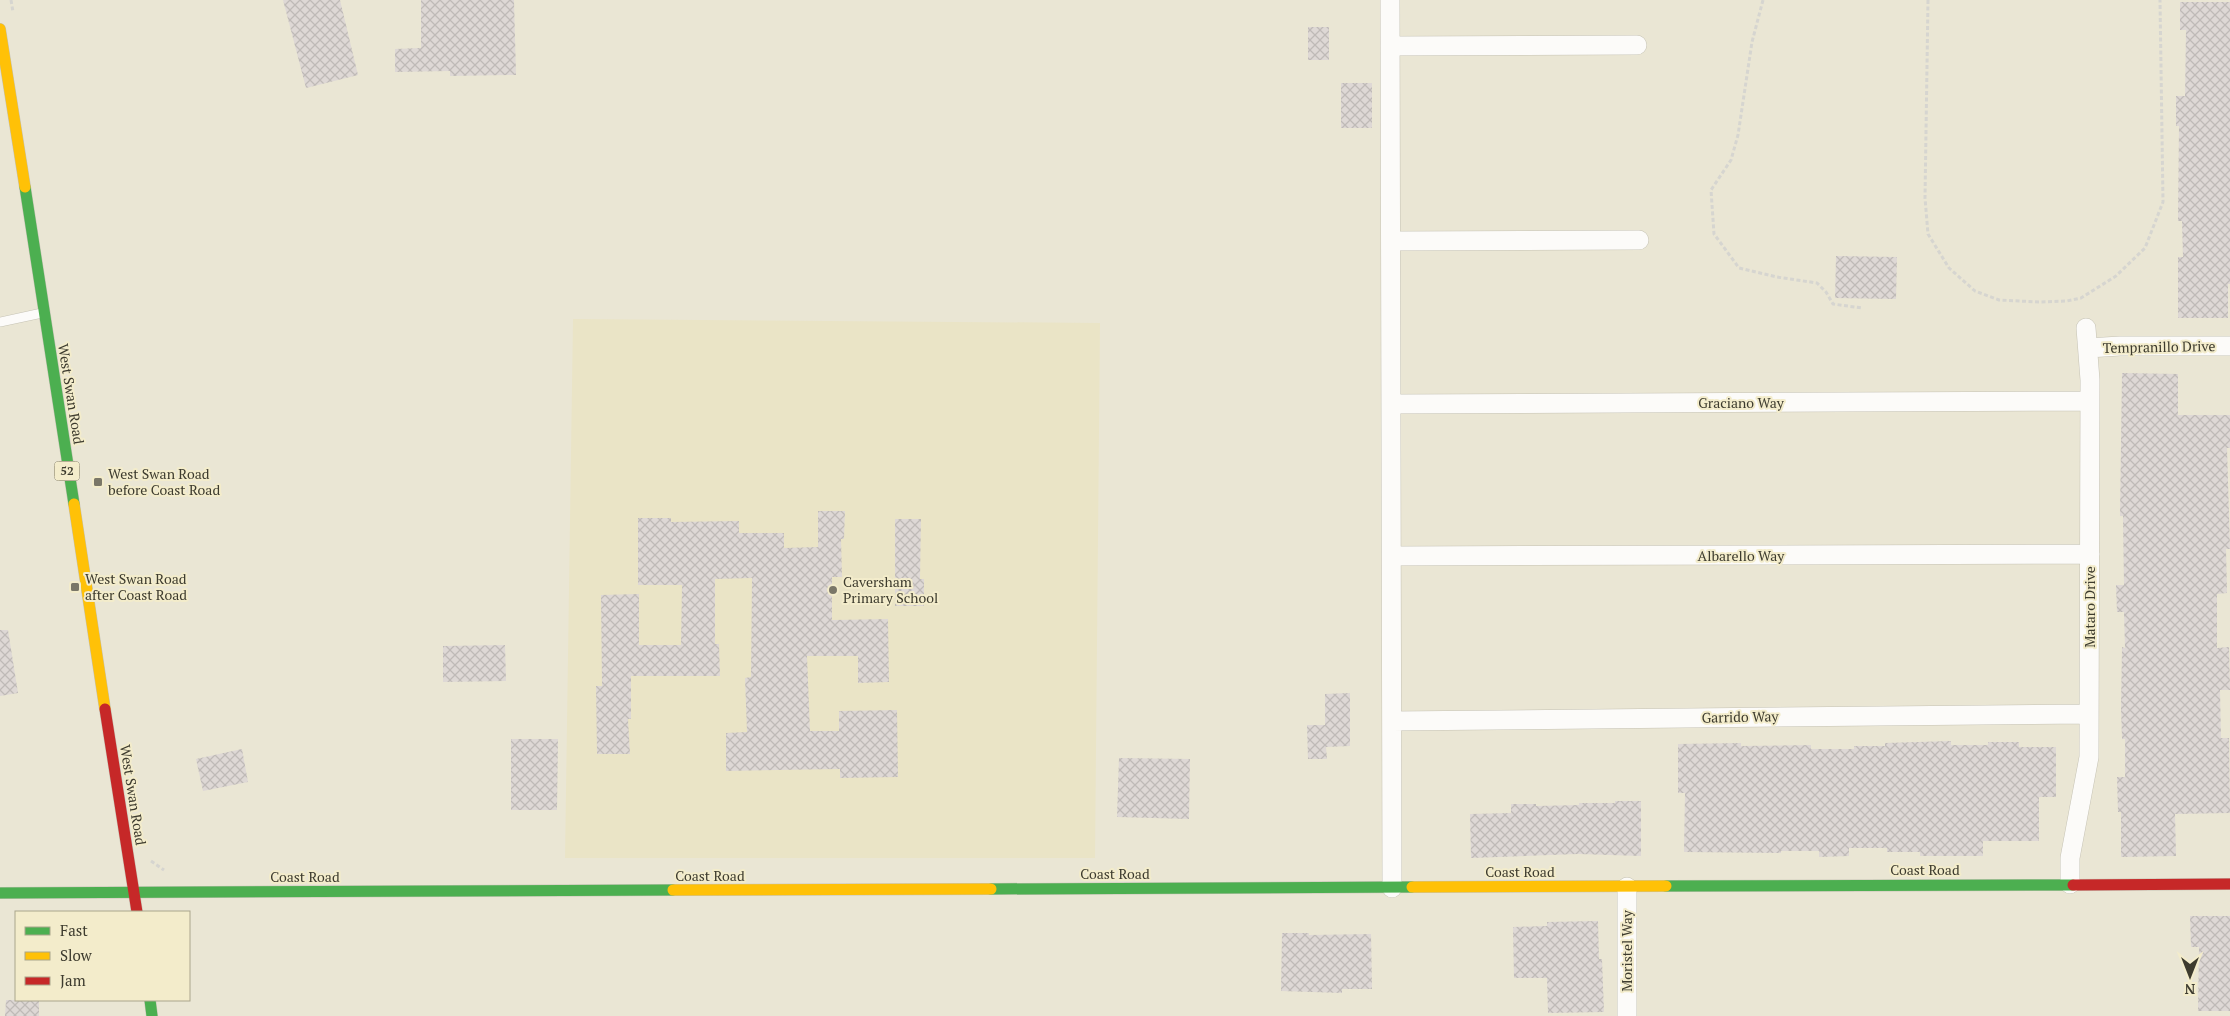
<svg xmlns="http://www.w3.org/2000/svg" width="2230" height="1016" font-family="'PT Serif',serif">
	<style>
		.built { fill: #eae4c6 }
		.building { fill: url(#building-cross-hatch) }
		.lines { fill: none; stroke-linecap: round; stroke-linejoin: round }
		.lane-casing { stroke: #c5c2b4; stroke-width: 10 }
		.street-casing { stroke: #c5c2b4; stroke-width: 20 }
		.fast-casing { stroke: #c5c2b4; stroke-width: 12 }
		.slow-casing { stroke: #c5c2b4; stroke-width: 12 }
		.jam-casing { stroke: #c5c2b4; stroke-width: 12 }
		.path { stroke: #d6d5d0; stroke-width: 3; stroke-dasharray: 4 2.5; stroke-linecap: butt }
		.lane { stroke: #fcfbf9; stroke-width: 9 }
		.street { stroke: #fcfbf9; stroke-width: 19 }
		.fast { stroke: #4caf50; stroke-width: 11 }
		.slow { stroke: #ffc107; stroke-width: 11 }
		.jam { stroke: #c62828; stroke-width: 11 }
		.poi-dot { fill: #7a7768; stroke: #f3eccb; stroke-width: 2 }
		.labels { text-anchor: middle; stroke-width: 4; stroke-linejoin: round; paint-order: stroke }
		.shield { fill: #f3eccb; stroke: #74705d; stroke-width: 1 }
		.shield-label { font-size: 12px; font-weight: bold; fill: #3d3b2e }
		.street-label { font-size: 14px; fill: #3d3b2e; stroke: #f3eccb }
		.poi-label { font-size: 14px; fill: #3d3b2e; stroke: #f3eccb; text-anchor: start }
	</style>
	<defs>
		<pattern id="building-cross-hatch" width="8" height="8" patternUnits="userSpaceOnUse" patternTransform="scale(1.25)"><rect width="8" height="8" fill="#ded8d5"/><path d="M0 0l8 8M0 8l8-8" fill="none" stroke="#bfbab7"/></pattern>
	</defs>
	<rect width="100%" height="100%" fill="#eae6d4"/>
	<path class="built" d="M 573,319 L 1100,323 L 1095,858 L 565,858 Z"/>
	<path class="building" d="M 283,0 L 340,0 L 358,75 L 306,88 Z
		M 421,0 L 514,0 L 516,75 L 450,76 L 450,71 L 395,72 L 395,49 L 421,48 Z
		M 2180,2 L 2230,2 L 2230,284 L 2228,284 L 2228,318 L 2178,318 L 2178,257 L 2183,257 L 2182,221 L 2178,221 L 2179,126 L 2176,126 L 2176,96 L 2185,96 L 2186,30 L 2180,30 Z
		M 1308,27 L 1329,27 L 1329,60 L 1308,60 Z
		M 1341,83 L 1372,83 L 1372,128 L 1341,128 Z
		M 1836,256 L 1897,257 L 1896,299 L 1835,298 Z
		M 2122,373 L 2178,374 L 2178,415 L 2230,415 L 2230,448 L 2227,448 L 2230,549 L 2226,549 L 2227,593 L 2217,594 L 2217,648 L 2229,647 L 2230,690 L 2220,690 L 2221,738 L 2229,738 L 2230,813 L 2175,814 L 2176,856 L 2121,857 L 2121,812 L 2118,812 L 2117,777 L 2125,777 L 2125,739 L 2122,739 L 2121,708 L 2122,647 L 2125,648 L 2124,612 L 2117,612 L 2116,585 L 2124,585 L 2123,516 L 2120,516 Z
		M 818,511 L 845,511 L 844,539 L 841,539 L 842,577 L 832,577 L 832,620 L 888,619 L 889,682 L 858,683 L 858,656 L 807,656 L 810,731 L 839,731 L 839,711 L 897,710 L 898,777 L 840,778 L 840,769 L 726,771 L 726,733 L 747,732 L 745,678 L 751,677 L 752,578 L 715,579 L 715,644 L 719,644 L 720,676 L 631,676 L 631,719 L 628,719 L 630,754 L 597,754 L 596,686 L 602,686 L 601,595 L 639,594 L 639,645 L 681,645 L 682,585 L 638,585 L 638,518 L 671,518 L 671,522 L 739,521 L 739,533 L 784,533 L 784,548 L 818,547 Z
		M 895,519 L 921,519 L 920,579 L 924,579 L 924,606 L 895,606 Z
		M 0,630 L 8,630 L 18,693 L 0,696 Z
		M 505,645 L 506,681 L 443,682 L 443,646 Z
		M 1350,693 L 1350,746 L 1326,747 L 1327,759 L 1308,759 L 1307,725 L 1325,725 L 1325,694 Z
		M 511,739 L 558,739 L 557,810 L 511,810 Z
		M 1951,741 L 1951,745 L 1988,745 L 1988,742 L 2019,742 L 2019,747 L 2056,747 L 2056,797 L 2039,797 L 2039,841 L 1983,841 L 1983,856 L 1920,856 L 1920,852 L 1887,852 L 1887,848 L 1849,848 L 1849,856 L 1819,857 L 1819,851 L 1781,851 L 1781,853 L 1684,852 L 1685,793 L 1678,793 L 1678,744 L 1741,743 L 1741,746 L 1811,745 L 1811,749 L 1854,749 L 1854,746 L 1885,746 L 1885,743 Z
		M 242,749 L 248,782 L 203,791 L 196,759 Z
		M 1119,758 L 1190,759 L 1189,819 L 1117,817 Z
		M 1615,801 L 1641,801 L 1641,856 L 1578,854 L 1471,858 L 1470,814 L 1511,813 L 1511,804 L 1536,804 L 1536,806 L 1579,805 L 1579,803 L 1615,803 Z
		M 2190,916 L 2230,916 L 2230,1011 L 2198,1011 L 2199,947 L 2191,947 Z
		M 1598,921 L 1599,959 L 1602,959 L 1604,1012 L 1548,1013 L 1547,978 L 1514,978 L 1513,927 L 1547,926 L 1547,922 Z
		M 1282,933 L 1309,933 L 1309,935 L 1371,934 L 1372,989 L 1342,989 L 1342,993 L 1281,991 Z
		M 6,1000 L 39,1000 L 39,1016 L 5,1016 Z"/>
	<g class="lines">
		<g class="lane-casing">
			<path id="lane" d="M 0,322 L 42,313"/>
		</g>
		<g class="street-casing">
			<path id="street" d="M 1390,0 L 1392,888
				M 1390,46 L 1637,45
				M 1391,241 L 1639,240
				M 2088,348 L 2120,346 L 2230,346
				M 1391,404 L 2090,401
				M 1392,556 L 2090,554
				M 1392,721 L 2089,714
				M 2070,884 L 2070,858 L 2089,757 L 2090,380 L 2086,328
				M 1627,887 L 1627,1016"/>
		</g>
		<g class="fast-casing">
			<path id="fast" d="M 25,187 L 74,504
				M 1666,886 L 2073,885
				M 991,889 L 1412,887
				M 0,893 L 673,890
				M 150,1000 L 152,1016"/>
		</g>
		<g class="slow-casing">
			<path id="slow" d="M 0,29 L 25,187
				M 74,504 L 105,709
				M 1412,887 L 1666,886
				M 673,890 L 991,889"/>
		</g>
		<g class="jam-casing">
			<path id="jam" d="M 105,709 L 137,912
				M 2073,885 L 2230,884"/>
		</g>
		<path class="path" d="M 11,0 L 13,12
			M 1763,0 L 1752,42 L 1738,135 L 1731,160 L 1711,190 L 1714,234 L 1739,268 L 1777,277 L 1817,283 L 1826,292 L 1833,304 L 1862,308
			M 1928,0 L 1925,198 L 1928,234 L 1949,268 L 1975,291 L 1999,300 L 2039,302 L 2067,301 L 2081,298 L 2116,276 L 2145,248 L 2163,202 L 2160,0
			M 151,861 L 164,870"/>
		<use href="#lane" class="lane"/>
		<use href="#street" class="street"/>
		<use href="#fast" class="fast"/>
		<use href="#slow" class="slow"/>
		<use href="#jam" class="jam"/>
	</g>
	<g class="poi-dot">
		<rect x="93" y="477" width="10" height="10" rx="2.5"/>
		<rect x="70" y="582" width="10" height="10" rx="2.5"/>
		<circle cx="833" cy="590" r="5"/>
	</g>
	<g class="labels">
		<rect class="shield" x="54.5" y="461.5" width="25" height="19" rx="4"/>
		<g class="shield-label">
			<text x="67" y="475">52</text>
		</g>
		<g class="street-label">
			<text transform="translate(2159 347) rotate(-1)" y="5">Tempranillo Drive</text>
			<text transform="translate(71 394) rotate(81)" y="5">West Swan Road</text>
			<text x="1741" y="408">Graciano Way</text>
			<text x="1741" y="561">Albarello Way</text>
			<text transform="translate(2090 607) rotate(-90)" y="5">Mataro Drive</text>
			<text transform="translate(1740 717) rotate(-1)" y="5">Garrido Way</text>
			<text transform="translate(133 795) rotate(81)" y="5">West Swan Road</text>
			<text x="1925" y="875">Coast Road</text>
			<text x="1520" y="877">Coast Road</text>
			<text x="1115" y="879">Coast Road</text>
			<text x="710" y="881">Coast Road</text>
			<text x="305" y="882">Coast Road</text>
			<text transform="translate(1627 951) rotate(-90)" y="5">Moristel Way</text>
		</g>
		<g class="poi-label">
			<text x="108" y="479">West Swan Road<tspan x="108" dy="16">before Coast Road</tspan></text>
			<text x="85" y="584">West Swan Road<tspan x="85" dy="16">after Coast Road</tspan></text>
			<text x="843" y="587">Caversham<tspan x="843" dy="16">Primary School</tspan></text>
		</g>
	</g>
	<rect x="15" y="911" width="175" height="90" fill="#f3eccb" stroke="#aaa58c"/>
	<rect x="25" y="927" width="25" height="8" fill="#4caf50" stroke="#aaa58c"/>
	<text x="60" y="936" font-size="15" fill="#3d3b2e">Fast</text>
	<rect x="25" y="952" width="25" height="8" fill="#ffc107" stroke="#aaa58c"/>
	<text x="60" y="961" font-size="15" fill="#3d3b2e">Slow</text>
	<rect x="25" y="977" width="25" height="8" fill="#c62828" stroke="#aaa58c"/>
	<text x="60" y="986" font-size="15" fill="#3d3b2e">Jam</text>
	<g transform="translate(2190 976) rotate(180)" stroke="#f3eccb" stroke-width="4" paint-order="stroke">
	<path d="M0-4L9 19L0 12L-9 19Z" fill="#3d3b2e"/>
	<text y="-8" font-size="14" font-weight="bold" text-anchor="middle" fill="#3d3b2e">N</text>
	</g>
</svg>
